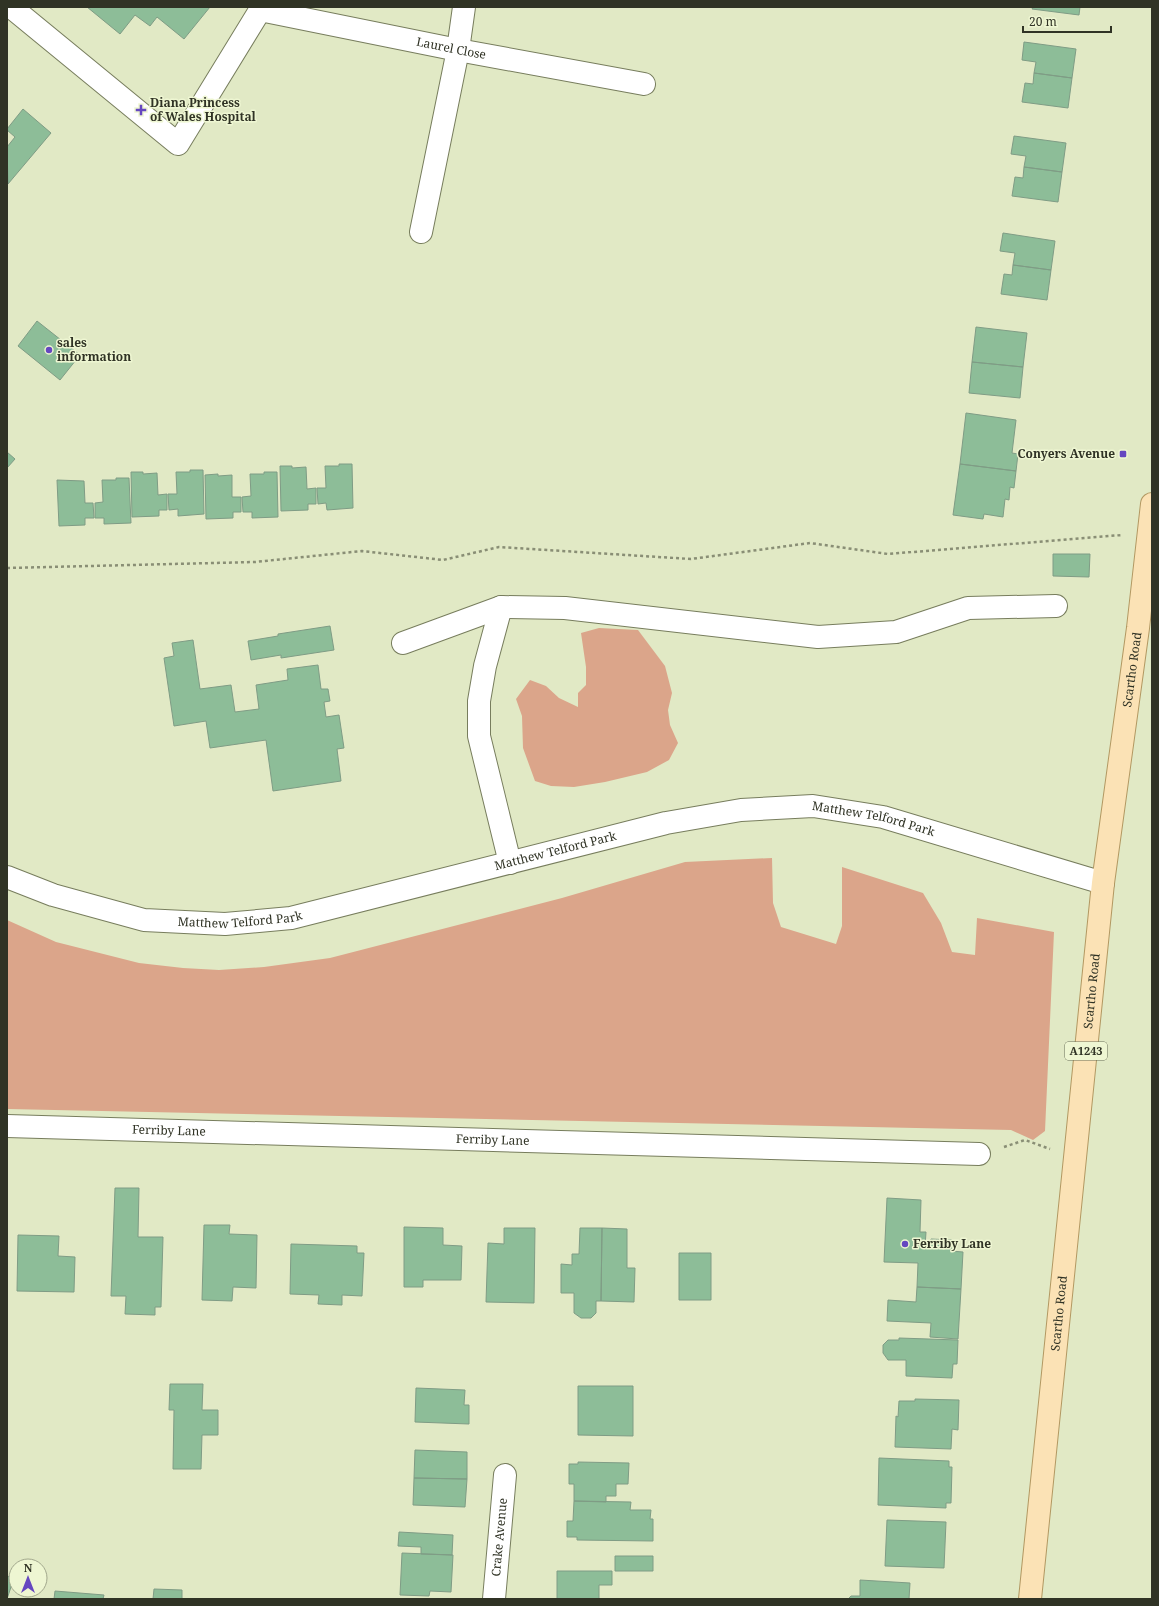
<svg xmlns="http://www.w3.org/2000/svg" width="1159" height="1606" font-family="'Noto Serif',serif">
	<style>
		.forest { fill: #dba58a }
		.building { fill: #8dbd98; stroke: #7f9c85 }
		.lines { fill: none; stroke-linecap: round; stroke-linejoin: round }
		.minor-casing { stroke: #777d5d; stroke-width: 24 }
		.major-casing { stroke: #b29862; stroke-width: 24 }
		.path { stroke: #898e75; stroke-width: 2.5; stroke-dasharray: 3 3; stroke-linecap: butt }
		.minor { stroke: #fff; stroke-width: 22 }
		.major { stroke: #fbe2b5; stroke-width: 22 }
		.poi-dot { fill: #6547c0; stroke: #eef6d2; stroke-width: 1.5 }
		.labels { text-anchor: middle; stroke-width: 3; stroke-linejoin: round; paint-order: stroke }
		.shield { fill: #eef6d2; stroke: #696e59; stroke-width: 1 }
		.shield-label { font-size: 11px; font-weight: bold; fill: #303325 }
		.street-label { font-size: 12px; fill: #303325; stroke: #eef6d2 }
		.poi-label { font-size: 12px; font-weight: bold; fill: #303325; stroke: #eef6d2; text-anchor: start }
	</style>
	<rect width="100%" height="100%" fill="#e1e9c5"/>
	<path class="forest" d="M 599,628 L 638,630 L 665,666 L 672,693 L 668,710 L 670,725 L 678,743 L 669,760 L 647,772 L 605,782 L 574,787 L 551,786 L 535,781 L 523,748 L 522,716 L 516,699 L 530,680 L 546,686 L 559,698 L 578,707 L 578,693 L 586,685 L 586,667 L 581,633 Z
		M 772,858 L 773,903 L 781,927 L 836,944 L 842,926 L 842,867 L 923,893 L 941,923 L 952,952 L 975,955 L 977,918 L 1054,932 L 1045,1131 L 1033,1140 L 1011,1130 L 7,1109 L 7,920 L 56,942 L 139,963 L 183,968 L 219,970 L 264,967 L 330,958 L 562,898 L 685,862 Z"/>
	<path class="building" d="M 87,7 L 210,7 L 184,39 L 157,17 L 150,26 L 135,15 L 120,34 Z
		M 1033,7 L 1080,7 L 1079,15 L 1032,9 Z
		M 1024,42 L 1076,49 L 1072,78 L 1034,73 L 1036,62 L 1022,60 Z
		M 1034,73 L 1072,78 L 1068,108 L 1022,102 L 1025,83 L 1033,84 Z
		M 23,109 L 51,133 L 8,184 L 7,147 L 15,137 L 7,130 L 7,129 Z
		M 1014,136 L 1066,143 L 1062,172 L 1024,167 L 1026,156 L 1011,154 Z
		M 1024,167 L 1062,172 L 1058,202 L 1012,196 L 1015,177 L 1023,178 Z
		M 1003,233 L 1055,241 L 1051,270 L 1013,265 L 1015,253 L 1000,251 Z
		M 1013,265 L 1051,270 L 1047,300 L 1001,294 L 1004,274 L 1012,275 Z
		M 37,321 L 80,355 L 60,380 L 18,346 Z
		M 976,327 L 1027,333 L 1023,367 L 972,362 Z
		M 972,362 L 1023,367 L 1020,398 L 969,393 Z
		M 966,413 L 1016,420 L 1012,453 L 1018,454 L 1016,471 L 960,464 Z
		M 7,452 L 15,459 L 7,468 Z
		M 339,464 L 352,464 L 353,508 L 327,510 L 326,503 L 318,504 L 317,488 L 326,488 L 325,466 L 339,466 Z
		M 960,464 L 1016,471 L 1014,488 L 1010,487 L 1009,500 L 1005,499 L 1003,517 L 984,514 L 983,519 L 953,515 Z
		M 280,466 L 292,466 L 292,468 L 306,467 L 307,489 L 316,488 L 316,504 L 308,504 L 308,510 L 281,511 Z
		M 190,470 L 203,470 L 204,514 L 178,516 L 178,509 L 169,510 L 168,494 L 177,494 L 176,472 L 190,472 Z
		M 131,472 L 143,472 L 143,474 L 157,473 L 158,495 L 167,494 L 167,510 L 159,510 L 159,516 L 132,517 Z
		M 264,472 L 277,472 L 278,517 L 252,518 L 252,512 L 243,512 L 242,497 L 251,496 L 250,474 L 264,474 Z
		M 218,474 L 218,476 L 232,475 L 232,497 L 241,497 L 241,512 L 233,512 L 233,518 L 206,519 L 205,475 Z
		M 116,478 L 129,478 L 131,523 L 104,524 L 104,518 L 95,518 L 95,503 L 103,502 L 102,480 L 116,480 Z
		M 57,480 L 84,481 L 85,503 L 93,503 L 94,518 L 85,518 L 85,525 L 59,526 Z
		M 1053,554 L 1090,554 L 1089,577 L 1053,576 Z
		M 330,626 L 334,650 L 281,658 L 281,655 L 251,660 L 248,641 L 278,636 L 278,634 Z
		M 193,640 L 200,689 L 231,685 L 235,712 L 259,709 L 256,685 L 288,680 L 287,669 L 318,665 L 321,689 L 328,689 L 330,701 L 324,702 L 326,717 L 339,715 L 344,748 L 337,749 L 341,781 L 273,791 L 266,740 L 210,748 L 206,721 L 174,726 L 164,658 L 174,656 L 172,643 Z
		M 115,1188 L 139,1188 L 138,1237 L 163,1237 L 161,1307 L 155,1307 L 155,1315 L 125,1314 L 126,1296 L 111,1296 Z
		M 887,1198 L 921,1200 L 920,1232 L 926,1232 L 925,1247 L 930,1248 L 931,1239 L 952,1240 L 951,1251 L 963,1252 L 961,1289 L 917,1287 L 918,1263 L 884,1262 Z
		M 204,1225 L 230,1225 L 229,1234 L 257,1235 L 256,1288 L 233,1287 L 232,1301 L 202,1300 Z
		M 404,1227 L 443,1228 L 443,1245 L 462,1246 L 461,1280 L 423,1280 L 423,1287 L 404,1287 Z
		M 504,1228 L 535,1228 L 534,1303 L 486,1302 L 488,1243 L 504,1244 Z
		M 580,1228 L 602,1228 L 601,1301 L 596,1301 L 596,1313 L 591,1318 L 581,1318 L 574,1313 L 574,1293 L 561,1293 L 561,1264 L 572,1265 L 572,1254 L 579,1254 Z
		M 602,1228 L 627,1229 L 627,1268 L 635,1268 L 634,1302 L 601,1301 Z
		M 18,1235 L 59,1236 L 58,1256 L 75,1257 L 74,1292 L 17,1291 Z
		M 291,1244 L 357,1246 L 357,1253 L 364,1253 L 362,1296 L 342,1295 L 342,1305 L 318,1304 L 319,1295 L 290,1294 Z
		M 679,1253 L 711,1253 L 711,1300 L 679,1300 Z
		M 917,1287 L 961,1289 L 958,1339 L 930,1337 L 931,1323 L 887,1321 L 888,1300 L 916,1302 Z
		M 899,1338 L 958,1340 L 957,1364 L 953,1364 L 952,1378 L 906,1376 L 906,1360 L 888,1360 L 883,1353 L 883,1345 L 888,1340 L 899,1340 Z
		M 170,1384 L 203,1384 L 202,1410 L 218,1410 L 218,1435 L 202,1435 L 201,1469 L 173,1469 L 174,1410 L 169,1410 Z
		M 578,1386 L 633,1386 L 633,1436 L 578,1435 Z
		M 416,1388 L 465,1390 L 464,1405 L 469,1405 L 469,1424 L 415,1422 Z
		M 915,1399 L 959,1400 L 958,1430 L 952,1429 L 951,1449 L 895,1447 L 896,1416 L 898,1417 L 899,1401 L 915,1401 Z
		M 415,1450 L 467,1452 L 467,1479 L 414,1478 Z
		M 879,1458 L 949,1461 L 949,1467 L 952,1467 L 951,1503 L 946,1503 L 946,1508 L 878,1505 Z
		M 578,1462 L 629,1463 L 628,1484 L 616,1484 L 616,1496 L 606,1496 L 606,1502 L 574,1501 L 574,1484 L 569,1484 L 569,1464 L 578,1464 Z
		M 414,1478 L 467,1479 L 465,1507 L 413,1505 Z
		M 574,1501 L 631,1502 L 630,1510 L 651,1510 L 650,1519 L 653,1519 L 653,1541 L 577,1540 L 577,1537 L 567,1537 L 567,1521 L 573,1521 Z
		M 887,1520 L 946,1522 L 944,1568 L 885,1566 Z
		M 399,1532 L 453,1535 L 452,1555 L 421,1554 L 421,1547 L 398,1546 Z
		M 402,1553 L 453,1555 L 451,1592 L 430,1591 L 429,1596 L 400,1595 Z
		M 615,1556 L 653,1556 L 653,1571 L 615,1571 Z
		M 557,1571 L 612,1571 L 612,1585 L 599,1585 L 599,1599 L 557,1599 Z
		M 7,1576 L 14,1578 L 7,1599 Z
		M 860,1580 L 910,1583 L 909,1599 L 848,1599 L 851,1596 L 860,1596 Z
		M 154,1589 L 182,1590 L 182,1599 L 153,1599 Z
		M 55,1591 L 104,1595 L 103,1599 L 54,1599 Z"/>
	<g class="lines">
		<g class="minor-casing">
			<g id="minor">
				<path d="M 11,7 L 178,144 L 262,7"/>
				<path id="s1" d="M 260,10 L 458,50 L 644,84"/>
				<path d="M 421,232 L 458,50 L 464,7"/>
				<path d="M 501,607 L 485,666 L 479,701 L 479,736 L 510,863"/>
				<path d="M 403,643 L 501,607 L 565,608 L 818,637 L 896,632 L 968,608 L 1056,606"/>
				<path id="s2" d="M 7,877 L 53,895 L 144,920 L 225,924 L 291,918 L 666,823 L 741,810 L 813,806 L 883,817 L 1103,883"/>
				<path id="s3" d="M 7,1126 L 979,1154"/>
				<path id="s4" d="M 494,1599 L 505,1475"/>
			</g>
		</g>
		<g class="major-casing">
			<g id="major">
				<path id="s5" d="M 1030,1599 L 1103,883 L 1138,628 L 1152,504"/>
			</g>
		</g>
		<path class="path" d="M 7,568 L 255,562 L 362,551 L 443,560 L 499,547 L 691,559 L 810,543 L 888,554 L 1122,535
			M 1004,1147 L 1025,1140 L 1050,1149"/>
		<use href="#minor" class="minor"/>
		<use href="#major" class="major"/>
	</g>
	<g class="poi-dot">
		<path d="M139 104h4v4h4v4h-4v4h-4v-4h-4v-4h4z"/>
		<circle cx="49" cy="350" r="4"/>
		<rect x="1119" y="450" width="8" height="8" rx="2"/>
		<circle cx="905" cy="1244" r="4"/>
	</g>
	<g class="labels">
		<rect class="shield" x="1065" y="1042" width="42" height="18" rx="3"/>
		<g class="shield-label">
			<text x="1086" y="1055">A1243</text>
		</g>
		<g class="street-label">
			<text dy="4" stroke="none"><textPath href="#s1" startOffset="195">Laurel Close</textPath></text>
			<text dy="4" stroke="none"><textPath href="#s5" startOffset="935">Scartho Road</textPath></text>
			<text dy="4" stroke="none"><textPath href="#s2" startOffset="888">Matthew Telford Park</textPath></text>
			<text dy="4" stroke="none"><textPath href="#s2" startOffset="564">Matthew Telford Park</textPath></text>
			<text dy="4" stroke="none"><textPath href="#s2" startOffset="240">Matthew Telford Park</textPath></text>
			<text dy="4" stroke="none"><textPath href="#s5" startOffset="611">Scartho Road</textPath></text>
			<text dy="4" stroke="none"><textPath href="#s3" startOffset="162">Ferriby Lane</textPath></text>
			<text dy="4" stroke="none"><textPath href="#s3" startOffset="486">Ferriby Lane</textPath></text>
			<text dy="4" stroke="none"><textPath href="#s5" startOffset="287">Scartho Road</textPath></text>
			<text dy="4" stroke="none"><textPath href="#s4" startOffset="62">Crake Avenue</textPath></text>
		</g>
		<g class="poi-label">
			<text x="150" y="107">Diana Princess<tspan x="150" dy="14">of Wales Hospital</tspan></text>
			<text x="57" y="347">sales<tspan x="57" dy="14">information</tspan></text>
			<text x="1115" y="458" text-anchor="end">Conyers Avenue</text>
			<text x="913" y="1248">Ferriby Lane</text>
		</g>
	</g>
	<rect width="1159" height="1606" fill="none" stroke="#303325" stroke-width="16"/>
	<g transform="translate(28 1578)"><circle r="19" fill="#eef6d2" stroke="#a2a88d"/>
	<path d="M0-3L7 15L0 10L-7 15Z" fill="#6547c0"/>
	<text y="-6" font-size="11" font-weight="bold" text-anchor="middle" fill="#303325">N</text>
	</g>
	<path d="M1023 26v6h88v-6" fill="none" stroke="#303325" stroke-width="2"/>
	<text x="1029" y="26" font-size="12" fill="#303325" stroke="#eef6d2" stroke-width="3" paint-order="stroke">20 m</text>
</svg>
